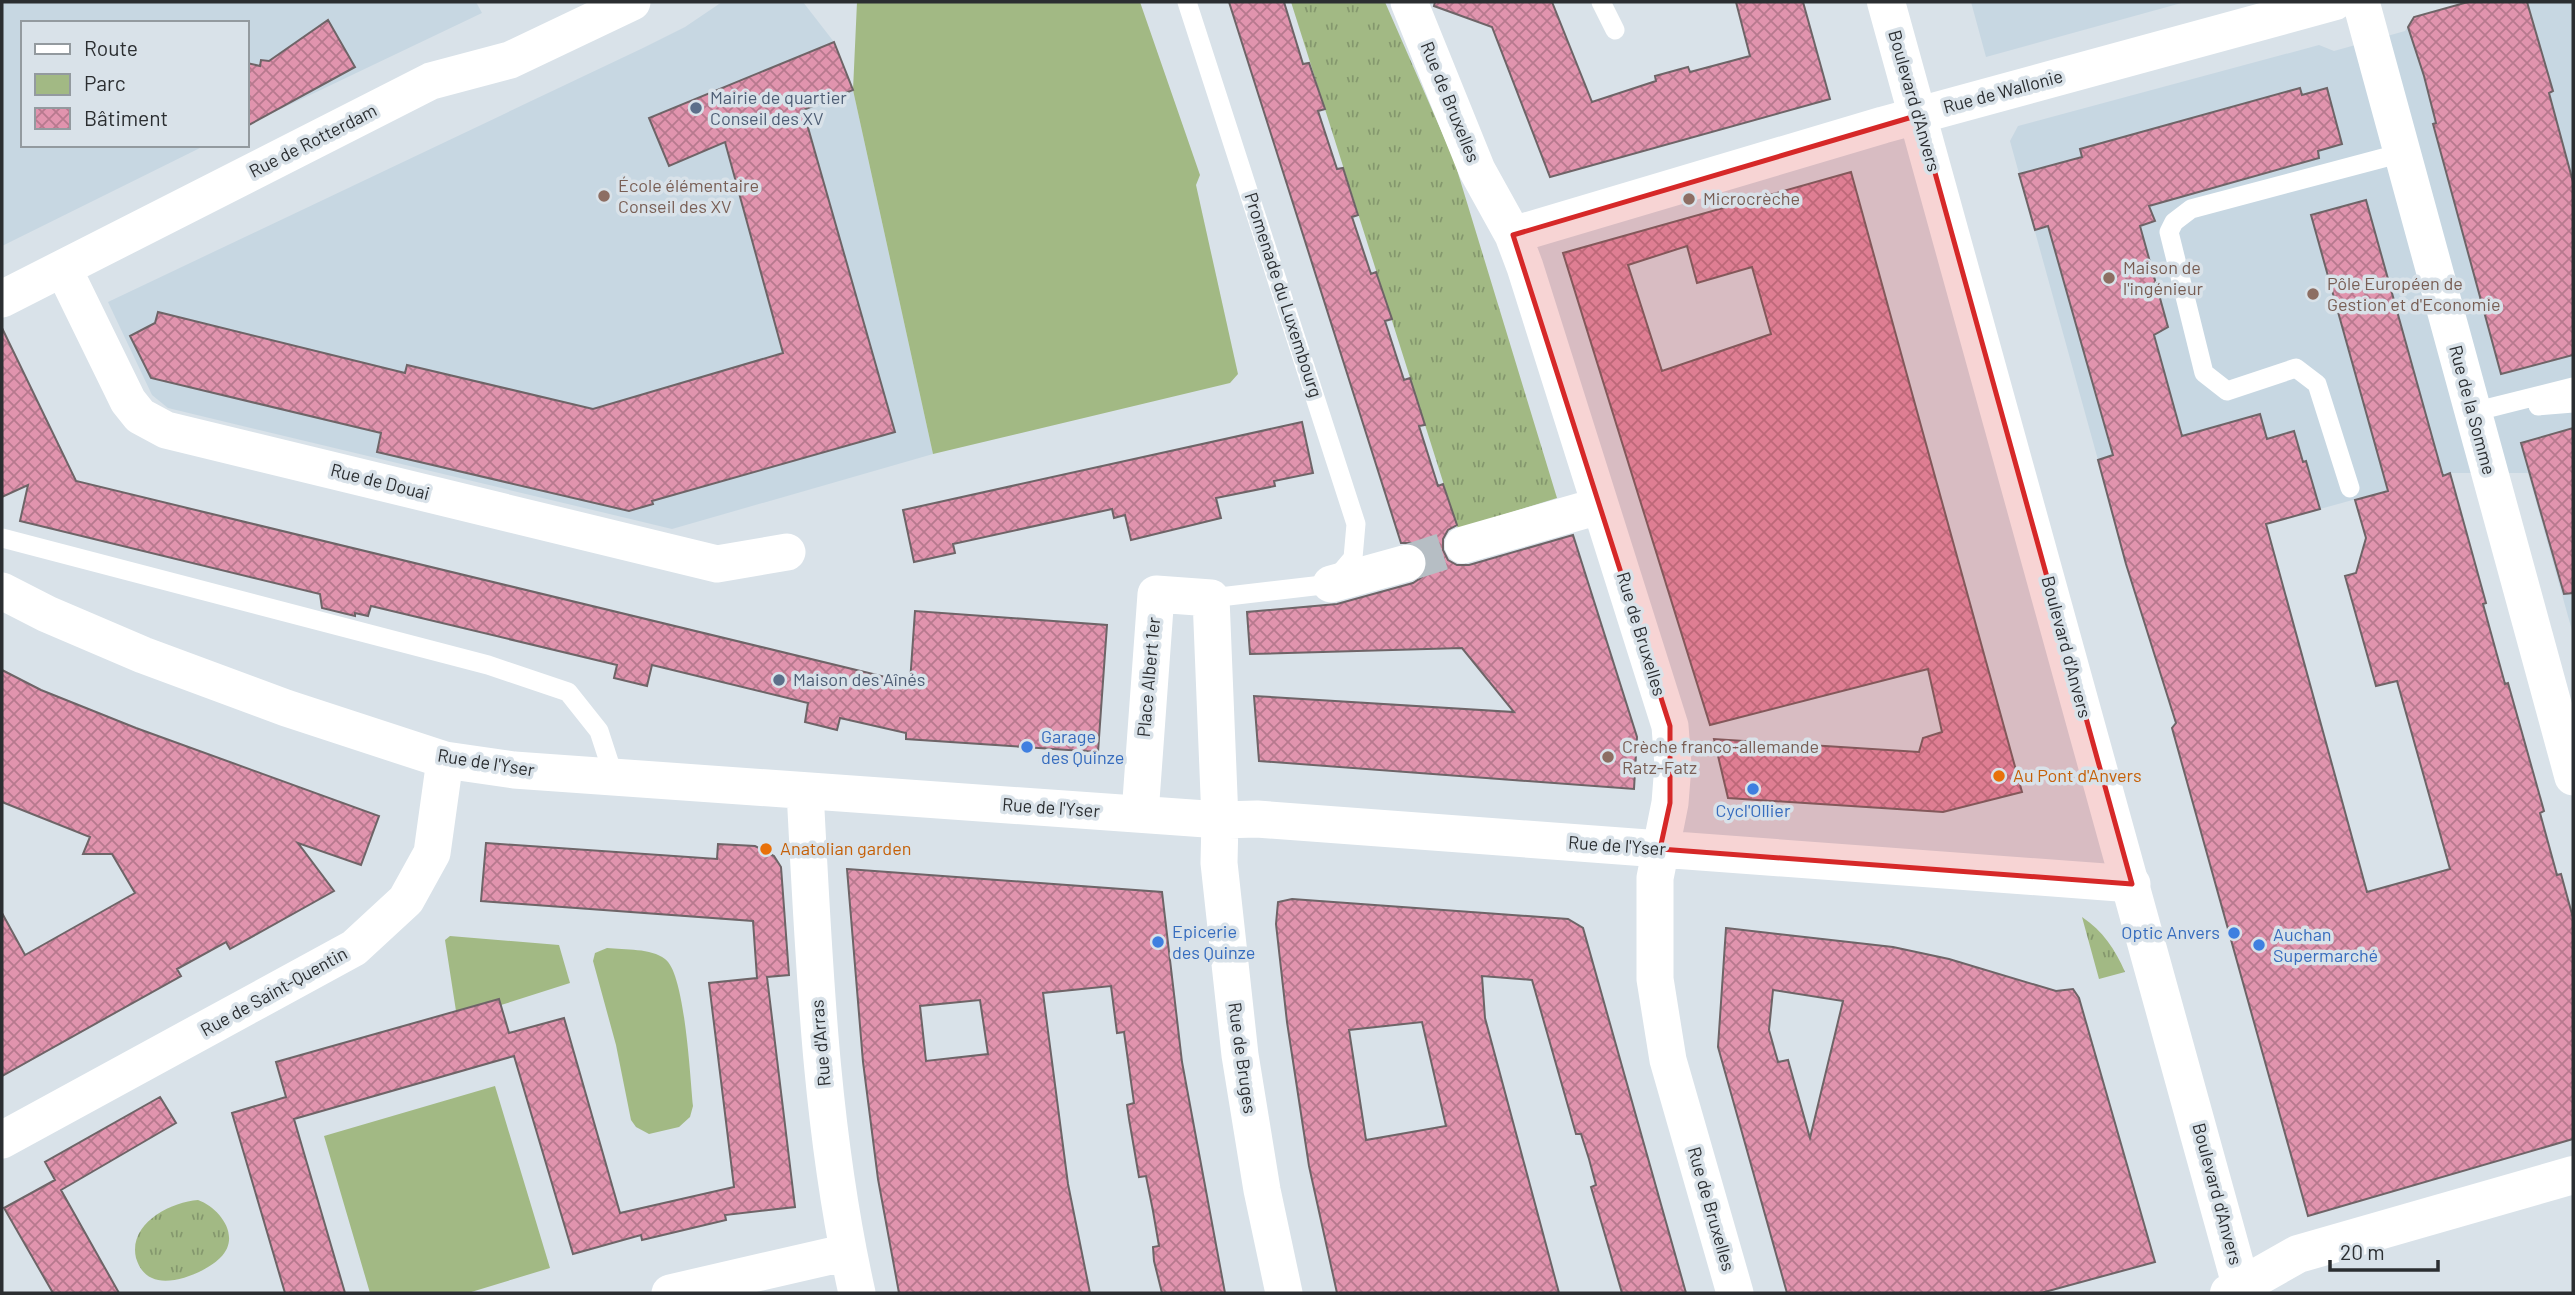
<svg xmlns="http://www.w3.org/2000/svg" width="2575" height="1295" font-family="Barlow,sans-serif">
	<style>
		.built { fill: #c7d7e2 }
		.grass { fill: url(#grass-tufts) }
		.park { fill: #a2b984 }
		.building { fill: url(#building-cross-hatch); stroke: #6e6467; stroke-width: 2; fill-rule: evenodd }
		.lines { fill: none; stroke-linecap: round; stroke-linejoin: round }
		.street-tunnel { stroke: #b6bec4; stroke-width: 37; stroke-dasharray: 37 18; stroke-linecap: butt }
		.lane { stroke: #fff; stroke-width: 19 }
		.street { stroke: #fff; stroke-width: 37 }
		.secondary { stroke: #fff; stroke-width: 38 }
		.marked { fill: #d62828; fill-opacity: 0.2; stroke: #d62828; stroke-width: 5; stroke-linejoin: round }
		.service-dot { fill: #5c6f8a; stroke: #d9e2e9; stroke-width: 2.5 }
		.education-dot { fill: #8d6e63; stroke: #d9e2e9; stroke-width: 2.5 }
		.shop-dot { fill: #3f7fe0; stroke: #d9e2e9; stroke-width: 2.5 }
		.food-dot { fill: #e8710a; stroke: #d9e2e9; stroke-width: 2.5 }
		.labels { text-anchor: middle; stroke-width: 7; stroke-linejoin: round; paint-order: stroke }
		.street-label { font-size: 18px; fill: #2b2e31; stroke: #d9e2e9 }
		.service-label { font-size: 18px; fill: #4e5e75; stroke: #d9e2e9; text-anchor: start }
		.education-label { font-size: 18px; fill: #785e54; stroke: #d9e2e9; text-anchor: start }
		.shop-label { font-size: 18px; fill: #366cbe; stroke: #d9e2e9; text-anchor: start }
		.food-label { font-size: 18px; fill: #c56008; stroke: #d9e2e9; text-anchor: start }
	</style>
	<defs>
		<pattern id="grass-tufts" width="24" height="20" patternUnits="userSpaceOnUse" patternTransform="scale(1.75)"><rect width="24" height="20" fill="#a2b984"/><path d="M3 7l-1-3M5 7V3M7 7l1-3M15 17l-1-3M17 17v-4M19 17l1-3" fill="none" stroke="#84976d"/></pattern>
		<pattern id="building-cross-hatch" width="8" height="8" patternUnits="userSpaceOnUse" patternTransform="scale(1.75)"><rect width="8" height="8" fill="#e194ae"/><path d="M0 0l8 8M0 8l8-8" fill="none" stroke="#b7798e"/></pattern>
	</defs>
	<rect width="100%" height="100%" fill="#d9e2e9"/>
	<path class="built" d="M 2,2 L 476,2 L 482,13 L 247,125 L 247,23 L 23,23 L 23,145 L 206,145 L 2,246 Z
		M 722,2 L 803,2 L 834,42 L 853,90 L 933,454 L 672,529 L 168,408 L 152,395 L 108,302 L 643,48 L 685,27 Z
		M 1971,2 L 2185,2 L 1986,57 Z
		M 2469,2 L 2573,2 L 2573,634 L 2528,473 L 2450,473 L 2320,509 L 2306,461 L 2267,439 L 2260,414 L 2098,460 L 2010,141 L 2018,126 L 2319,45 L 2334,51 L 2405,31 L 2414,17 Z"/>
	<path class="grass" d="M 1291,2 L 1385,2 L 1454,160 L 1557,498 L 1458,529 Z
		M 2082,917 C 2103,931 2115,949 2125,972 L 2099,979 Z
		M 198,1200 C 220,1208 242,1237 220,1258 C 206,1272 170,1287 152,1278 C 143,1274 139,1267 136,1258 C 128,1224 170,1202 198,1200 Z"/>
	<path class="park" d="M 857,2 L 1140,2 L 1200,175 L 1196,185 L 1238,374 L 1230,383 L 933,454 L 853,90 Z
		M 450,936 L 559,945 L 570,983 L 501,1005 L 499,999 L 456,1011 L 445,940 Z
		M 607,948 C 625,950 651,948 665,959 C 685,973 690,1077 693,1106 L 690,1117 L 679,1127 L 649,1134 L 636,1127 L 631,1120 L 616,1045 L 593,961 L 595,953 Z
		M 495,1086 L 550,1268 L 468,1293 L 370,1293 L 324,1136 Z"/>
	<path class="building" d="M 1229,2 L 1284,2 L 1303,64 L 1309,63 L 1325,109 L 1318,111 L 1337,169 L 1343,168 L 1358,215 L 1352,217 L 1371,274 L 1376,272 L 1392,319 L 1385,321 L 1404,380 L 1410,378 L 1425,425 L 1419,426 L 1438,486 L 1443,484 L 1457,525 L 1448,530 L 1443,539 L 1443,550 L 1448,560 L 1457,565 L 1469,565 L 1573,535 L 1637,737 L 1634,789 L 1259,761 L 1254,696 L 1514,712 L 1462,648 L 1250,654 L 1247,612 L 1337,604 L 1413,583 L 1422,577 L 1427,569 L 1427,558 L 1421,548 L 1412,543 L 1401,543 Z
		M 1435,2 L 1552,2 L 1592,102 L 1656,81 L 1655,76 L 1688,67 L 1690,72 L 1750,56 L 1736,2 L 1803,2 L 1830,99 L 1550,177 L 1492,27 L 1434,6 Z
		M 2468,2 L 2527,2 L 2553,91 L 2549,93 L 2573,182 L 2573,355 L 2501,374 L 2433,124 L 2436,123 L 2424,76 L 2408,27 L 2414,17 Z
		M 328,20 L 355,67 L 247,126 L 247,63 L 260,66 L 261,60 L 269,61 Z
		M 834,42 L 853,90 L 803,110 L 895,432 L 652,501 L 653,504 L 629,511 L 377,452 L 381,433 L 151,378 L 130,336 L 155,323 L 158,312 L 405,373 L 407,365 L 593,409 L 783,353 L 725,142 L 669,166 L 649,118 Z
		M 2300,88 L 2302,95 L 2327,88 L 2342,144 L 2318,151 L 2319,158 L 2149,206 L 2155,221 L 2140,226 L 2168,327 L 2154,335 L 2182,436 L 2260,414 L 2267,439 L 2294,431 L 2303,462 L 2306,461 L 2320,509 L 2266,524 L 2367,892 L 2450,869 L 2397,681 L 2376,686 L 2345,576 L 2356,573 L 2366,538 L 2355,500 L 2388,491 L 2311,215 L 2366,200 L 2443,476 L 2450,473 L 2486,603 L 2483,604 L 2505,684 L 2508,683 L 2544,811 L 2540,813 L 2557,875 L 2561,874 L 2573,918 L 2573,1139 L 2308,1216 L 2172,728 L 2176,723 L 2126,564 L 2098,460 L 2113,455 L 2048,226 L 2035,230 L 2019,174 L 2082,157 L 2080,149 Z
		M 1851,172 L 2022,792 L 1943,812 L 1728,798 L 1714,739 L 1919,752 L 1923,738 L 1942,732 L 1928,669 L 1710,725 L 1563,253 ZM 1687,246 L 1697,283 L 1752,267 L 1771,334 L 1662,371 L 1628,265 Z
		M 2,328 L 76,481 L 910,683 L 915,611 L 1107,625 L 1098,752 L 906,739 L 906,733 L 840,718 L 837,730 L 805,722 L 808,703 L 652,665 L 647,686 L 614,678 L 617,665 L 371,606 L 368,616 L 355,613 L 355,616 L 322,608 L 320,594 L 20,521 L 28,485 L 2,497 Z
		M 1302,422 L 1313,473 L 1274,481 L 1275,486 L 1216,498 L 1221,518 L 1131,540 L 1125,515 L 1114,518 L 1112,509 L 953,544 L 955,553 L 914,562 L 903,510 Z
		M 2573,428 L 2573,593 L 2564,594 L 2521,443 Z
		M 2,670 L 41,690 L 136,728 L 379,816 L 361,865 L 298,843 L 334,891 L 230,949 L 226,942 L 177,969 L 181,976 L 2,1076 L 2,913 L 25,955 L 135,893 L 112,854 L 83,854 L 90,837 L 2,802 Z
		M 486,843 L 717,859 L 718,844 L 755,846 L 774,856 L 781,867 L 789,975 L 767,977 L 795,1207 L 725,1215 L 726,1220 L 642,1240 L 641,1235 L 573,1254 L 514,1056 L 294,1119 L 345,1293 L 285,1293 L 232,1113 L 286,1097 L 276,1062 L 499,999 L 509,1033 L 564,1018 L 620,1213 L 734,1187 L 709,983 L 757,978 L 753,921 L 481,901 Z
		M 847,869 L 1162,892 L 1182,1062 L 1225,1293 L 1162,1293 L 1154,1261 L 1153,1247 L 1159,1246 L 1153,1211 L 1146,1176 L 1139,1177 L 1129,1119 L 1127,1105 L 1134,1103 L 1124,1032 L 1117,1033 L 1111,986 L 1043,993 L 1068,1184 L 1090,1293 L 899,1293 L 878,1179 L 863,1062 ZM 980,1000 L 988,1054 L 926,1061 L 920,1006 Z
		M 1292,899 L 1568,919 L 1583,928 L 1686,1293 L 1622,1293 L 1591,1187 L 1596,1185 L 1589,1159 L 1581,1134 L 1576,1134 L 1532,980 L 1482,976 L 1485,1018 L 1559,1293 L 1337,1293 L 1309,1166 L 1287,1022 L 1276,924 L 1278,902 ZM 1422,1022 L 1446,1126 L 1366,1140 L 1349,1030 Z
		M 1726,928 L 1893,947 L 1949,959 L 2056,991 L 2073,989 L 2079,998 L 2155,1262 L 2041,1293 L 1787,1293 L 1718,1047 ZM 1773,990 L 1843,1001 L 1810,1138 L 1788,1060 L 1778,1062 L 1769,1030 Z
		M 160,1097 L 176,1123 L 61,1190 L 119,1293 L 53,1293 L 4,1208 L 55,1180 L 45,1162 Z"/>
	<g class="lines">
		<path class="street-tunnel" d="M 1407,563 L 1463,545"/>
		<path class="lane" d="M 1187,2 L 1356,524 L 1353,558 L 1331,584 L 1211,598
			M 1601,2 L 1615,30
			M 2538,406 L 2573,403
			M 2473,412 L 2573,387
			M 2350,488 L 2317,384 L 2296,368 L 2227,391 L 2204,373 L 2169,232 L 2174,222 L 2191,209 L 2402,153
			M 2,538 L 488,665 L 568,692 L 599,731 L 614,777"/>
		<path class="street" d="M 1409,2 L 1477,170 L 1513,235 L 1525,267 L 1670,726 L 1673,765 L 1670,803 L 1655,878 L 1655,979 L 1668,1060 L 1735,1293
			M 2361,2 L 2573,777
			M 1513,235 L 1883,125 L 2334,2
			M 63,268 L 128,401 L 140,416 L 166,430 L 717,564 L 787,552
			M 2,299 L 431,81 L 510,60 L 632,2
			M 1463,545 L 1585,510
			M 1331,584 L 1407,563
			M 2,591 L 47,614 L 143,655 L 286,708 L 445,760 L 514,770 L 1220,820 L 1257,819 L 2132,884
			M 805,791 C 814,959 820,1128 857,1293
			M 1140,814 L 1156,594 L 1211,598 L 1220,820 L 1219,863 L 1240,1055 L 1262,1190 L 1284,1293
			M 2,1140 L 354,948 L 406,900 L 432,853 L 445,760
			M 670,1293 L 848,1252"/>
		<path class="secondary" d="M 1886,2 L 2243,1293
			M 2229,1293 L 2298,1254 L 2573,1175"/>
	</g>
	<path class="marked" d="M 1919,115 L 2132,884 L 1660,849 L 1670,803 L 1670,726 L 1513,235 Z"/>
	<g class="service-dot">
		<circle cx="696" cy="108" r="7"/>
		<circle cx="779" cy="680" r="7"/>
	</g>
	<g class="education-dot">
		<circle cx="604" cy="196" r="7"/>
		<circle cx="1689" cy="199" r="7"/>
		<circle cx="2109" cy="278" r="7"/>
		<circle cx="2313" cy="294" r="7"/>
		<circle cx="1608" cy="757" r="7"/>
	</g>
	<g class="shop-dot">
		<circle cx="1027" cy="747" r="7"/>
		<circle cx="1753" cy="789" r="7"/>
		<circle cx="2234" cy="933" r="7"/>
		<circle cx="1158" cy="942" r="7"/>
		<circle cx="2259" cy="945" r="7"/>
	</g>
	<g class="food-dot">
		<circle cx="1999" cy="776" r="7"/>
		<circle cx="766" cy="849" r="7"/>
	</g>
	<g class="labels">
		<g class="street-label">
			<text transform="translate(2003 92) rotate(-15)" y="6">Rue de Wallonie</text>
			<text transform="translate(1914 101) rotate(74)" y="6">Boulevard d'Anvers</text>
			<text transform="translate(1450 102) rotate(68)" y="6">Rue de Bruxelles</text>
			<text transform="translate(313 141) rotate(-27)" y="6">Rue de Rotterdam</text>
			<text transform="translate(1283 295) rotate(72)" y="6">Promenade du Luxembourg</text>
			<text transform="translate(2472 410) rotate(75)" y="6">Rue de la Somme</text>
			<text transform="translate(380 482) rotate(14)" y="6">Rue de Douai</text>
			<text transform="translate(1641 634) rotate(73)" y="6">Rue de Bruxelles</text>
			<text transform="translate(2066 647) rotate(75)" y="6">Boulevard d'Anvers</text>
			<text transform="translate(1149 677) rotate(-85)" y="6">Place Albert 1er</text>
			<text transform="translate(486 763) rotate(9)" y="6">Rue de l'Yser</text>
			<text transform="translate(1051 808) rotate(4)" y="6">Rue de l'Yser</text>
			<text transform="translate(1617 846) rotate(4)" y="6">Rue de l'Yser</text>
			<text transform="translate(274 992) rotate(-29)" y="6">Rue de Saint-Quentin</text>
			<text transform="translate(821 1043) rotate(-95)" y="6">Rue d'Arras</text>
			<text transform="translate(1242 1058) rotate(82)" y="6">Rue de Bruges</text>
			<text transform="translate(2217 1194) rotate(75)" y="6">Boulevard d'Anvers</text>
			<text transform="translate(1711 1209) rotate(74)" y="6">Rue de Bruxelles</text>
		</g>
		<g class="service-label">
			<text x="710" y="104">Mairie de quartier<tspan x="710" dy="21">Conseil des XV</tspan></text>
			<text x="793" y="686">Maison des Aînés</text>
		</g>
		<g class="education-label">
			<text x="618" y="192">École élémentaire<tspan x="618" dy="21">Conseil des XV</tspan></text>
			<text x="1703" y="205">Microcrèche</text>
			<text x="2123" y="274">Maison de<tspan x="2123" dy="21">l'ingénieur</tspan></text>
			<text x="2327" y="290">Pôle Européen de<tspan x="2327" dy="21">Gestion et d'Economie</tspan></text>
			<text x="1622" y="753">Crèche franco-allemande<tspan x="1622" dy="21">Ratz-Fatz</tspan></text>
		</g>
		<g class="shop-label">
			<text x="1041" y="743">Garage<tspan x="1041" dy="21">des Quinze</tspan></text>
			<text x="1753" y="817" text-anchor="middle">Cycl'Ollier</text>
			<text x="1172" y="938">Epicerie<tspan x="1172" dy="21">des Quinze</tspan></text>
			<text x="2220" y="939" text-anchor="end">Optic Anvers</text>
			<text x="2273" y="941">Auchan<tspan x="2273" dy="21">Supermarché</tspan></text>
		</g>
		<g class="food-label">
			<text x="2013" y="782">Au Pont d'Anvers</text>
			<text x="780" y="855">Anatolian garden</text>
		</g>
	</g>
	<rect width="2575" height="1295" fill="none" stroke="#2b2e31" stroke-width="7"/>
	<rect x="21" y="21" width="228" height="126" fill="#d9e2e9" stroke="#939a9f" stroke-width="2"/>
	<rect x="35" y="44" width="35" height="10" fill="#ffffff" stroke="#939a9f" stroke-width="2"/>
	<text x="84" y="56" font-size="21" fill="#2b2e31">Route</text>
	<rect x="35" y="74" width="35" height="21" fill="#a2b984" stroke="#939a9f" stroke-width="2"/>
	<text x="84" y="91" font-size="21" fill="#2b2e31">Parc</text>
	<rect x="35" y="108" width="35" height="21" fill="url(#building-cross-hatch)" stroke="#939a9f" stroke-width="2"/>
	<text x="84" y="126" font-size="21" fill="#2b2e31">Bâtiment</text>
	<path d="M2330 1260v10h108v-10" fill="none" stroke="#2b2e31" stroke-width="3.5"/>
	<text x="2340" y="1260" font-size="21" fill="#2b2e31" stroke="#d9e2e9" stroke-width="5" paint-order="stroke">20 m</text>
</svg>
